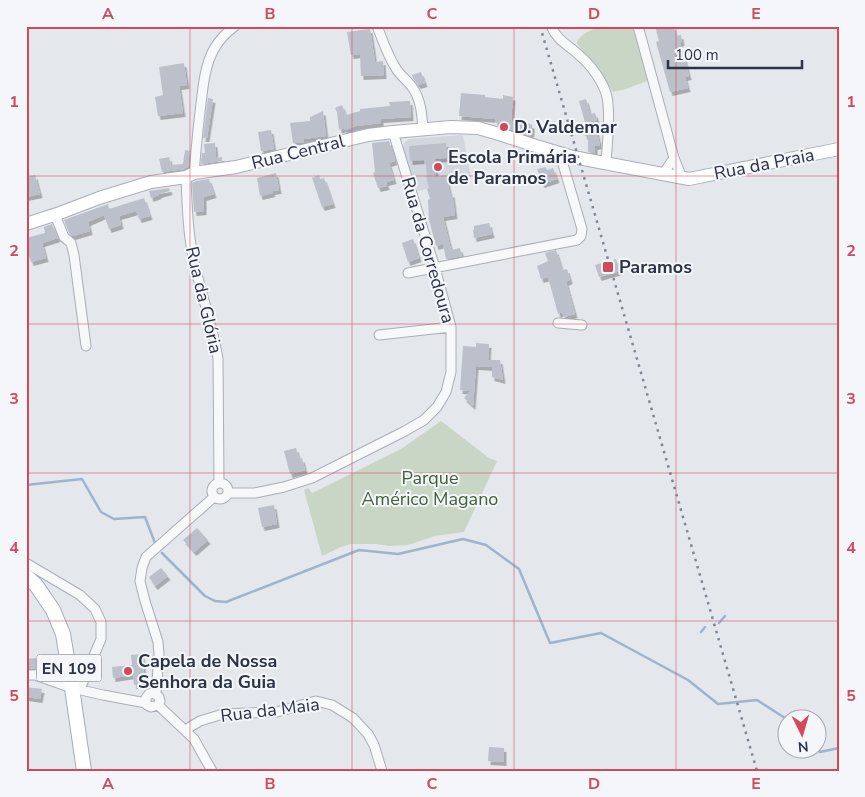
<svg xmlns="http://www.w3.org/2000/svg" width="865" height="797" font-family="'Nunito Sans',sans-serif">
	<style>
		.built { fill: #d2d6de }
		.green { fill: #c9d6c5 }
		.lines { fill: none; stroke-linecap: round; stroke-linejoin: round }
		.stream { stroke: #9fb4cc; stroke-width: 2.5 }
		.building { fill: #bbc0ca; filter: url(#shadow) }
		.street-casing { stroke: #a9aeb7; stroke-width: 11 }
		.secondary-casing { stroke: #a9aeb7; stroke-width: 14 }
		.primary-casing { stroke: #a3abb8; stroke-width: 16 }
		.street { stroke: #f7f8fa; stroke-width: 9 }
		.secondary { stroke: #fff; stroke-width: 12 }
		.primary { stroke: #fff; stroke-width: 14 }
		.rail { stroke: #7d8696; stroke-width: 2.5; stroke-dasharray: 2.5 5; stroke-linecap: butt }
		.grid { fill: none; stroke: #d1495b; stroke-width: 1; stroke-opacity: 0.55 }
		.poi-dot { fill: #d1495b; stroke: #f4f6f9; stroke-width: 2 }
		.labels { text-anchor: middle; stroke-width: 4; stroke-linejoin: round; paint-order: stroke }
		.shield { fill: #f4f6f9; stroke: #676e7b; stroke-width: 1 }
		.shield-label { font-size: 16px; font-weight: bold; fill: #2b3445 }
		.poi-label { font-size: 18px; font-weight: bold; fill: #2b3445; stroke: #f4f6f9; text-anchor: start }
		.street-label { font-size: 18px; fill: #2b3445; stroke: #f4f6f9 }
		.park-label { font-size: 18px; fill: #3f6138; stroke: #f4f6f9 }
		.neatline { fill: none; stroke: #d1495b; stroke-width: 2 }
		.grid-label { font-size: 16px; text-anchor: middle; font-weight: bold; fill: #d1495b }
	</style>
	<defs>
		<filter id="shadow"><feDropShadow dx="2.5" dy="4" stdDeviation="0" flood-color="#0004"/></filter>
	</defs>
	<rect width="100%" height="100%" fill="#e4e7ec"/>
	<path class="built" d="M 463,135 L 471,178 L 418,191 L 404,156 L 403,148 L 405,142 L 409,139 Z"/>
	<path class="green" d="M 599,26 L 633,26 L 649,78 L 647,81 L 626,89 L 613,92 L 597,68 L 577,44 C 578,34 591,31 599,26 Z
		M 441,421 L 489,458 L 497,461 L 464,532 L 435,536 L 408,545 L 389,546 L 376,544 L 350,544 L 341,547 L 322,556 L 304,490 L 308,488 L 312,493 L 401,449 Z"/>
	<g class="lines">
		<path class="stream" d="M 26,485 L 82,479 L 101,512 L 114,519 L 145,517 L 155,543
			M 162,553 L 205,596 L 215,601 L 226,602 L 359,550 L 398,554 L 463,539 L 486,545 L 519,569 L 550,643 L 601,633 L 688,680 L 718,704 L 757,700 L 788,720
			M 719,623 L 725,616
			M 701,632 L 705,627
			M 818,749 L 820,752 L 839,748"/>
	</g>
	<path class="building" d="M 655,26 L 673,26 L 676,36 L 681,35 L 682,42 L 680,42 L 689,76 L 685,77 L 688,88 L 670,92 L 656,42 L 659,41 Z
		M 370,29 L 375,62 L 383,61 L 384,75 L 361,76 L 360,54 L 351,55 L 347,32 Z
		M 184,63 L 187,85 L 179,86 L 183,113 L 158,116 L 155,97 L 163,95 L 159,67 Z
		M 421,72 L 425,83 L 418,85 L 413,78 L 412,75 Z
		M 461,93 L 485,95 L 485,97 L 503,99 L 503,95 L 513,97 L 511,121 L 524,121 L 532,125 L 532,131 L 530,136 L 501,126 L 501,123 L 495,122 L 495,119 L 459,116 Z
		M 208,98 L 213,99 L 207,138 L 203,138 Z
		M 586,99 L 590,114 L 595,113 L 597,120 L 594,121 L 600,145 L 595,146 L 595,153 L 588,152 L 588,136 L 585,136 L 583,127 L 586,126 L 579,101 Z
		M 410,101 L 411,117 L 381,119 L 381,123 L 356,126 L 345,130 L 344,128 L 339,130 L 337,112 L 335,108 L 342,105 L 346,115 L 360,111 L 360,109 L 390,106 L 389,102 Z
		M 323,111 L 326,136 L 303,139 L 304,142 L 293,143 L 290,123 L 310,121 L 310,117 Z
		M 271,130 L 274,149 L 261,151 L 258,132 Z
		M 389,141 L 395,161 L 389,163 L 394,180 L 386,182 L 387,186 L 378,188 L 373,173 L 375,172 L 372,143 Z
		M 215,143 L 216,158 L 222,157 L 222,161 L 201,164 L 202,153 L 205,153 L 204,144 Z
		M 446,143 L 447,158 L 435,159 L 436,177 L 446,175 L 450,194 L 452,193 L 455,215 L 443,217 L 451,250 L 460,248 L 462,256 L 446,259 L 443,244 L 436,246 L 429,220 L 428,200 L 430,199 L 427,189 L 429,188 L 427,181 L 426,164 L 424,164 L 424,160 L 410,161 L 409,146 Z
		M 185,150 L 190,151 L 188,167 L 184,169 L 162,172 L 159,159 L 169,157 L 171,165 L 183,164 Z
		M 546,167 L 547,170 L 553,168 L 557,179 L 542,184 L 537,169 Z
		M 276,173 L 279,190 L 272,191 L 273,193 L 260,196 L 257,178 Z
		M 35,175 L 40,194 L 26,197 L 26,177 Z
		M 319,175 L 320,179 L 324,178 L 333,204 L 322,207 L 312,178 Z
		M 209,179 L 214,194 L 204,197 L 204,211 L 194,212 L 192,183 L 196,181 Z
		M 169,188 L 170,191 L 159,194 L 159,195 L 151,198 L 149,191 Z
		M 144,198 L 150,216 L 139,219 L 136,211 L 119,216 L 121,225 L 109,229 L 104,215 L 88,222 L 90,231 L 73,236 L 69,233 L 64,220 L 108,204 L 109,209 Z
		M 489,223 L 492,234 L 474,238 L 473,230 L 474,230 L 474,226 Z
		M 52,224 L 58,238 L 42,243 L 46,258 L 31,262 L 26,247 L 26,238 L 45,233 L 44,227 Z
		M 413,239 L 419,258 L 408,262 L 402,243 Z
		M 556,250 L 562,270 L 567,269 L 570,280 L 566,282 L 575,314 L 564,317 L 562,312 L 558,314 L 548,277 L 541,279 L 537,266 L 548,261 L 545,253 Z
		M 616,259 L 620,271 L 599,277 L 595,265 Z
		M 476,343 L 489,344 L 488,360 L 500,360 L 503,380 L 492,377 L 492,367 L 476,366 L 473,406 L 464,398 L 470,391 L 460,390 L 463,346 L 476,347 Z
		M 296,448 L 299,459 L 302,458 L 305,470 L 290,474 L 284,451 Z
		M 274,505 L 277,524 L 262,527 L 258,508 Z
		M 197,528 L 208,540 L 194,552 L 183,540 Z
		M 161,568 L 168,576 L 155,586 L 149,577 Z
		M 142,654 L 145,684 L 134,685 L 133,675 L 113,678 L 112,667 L 132,665 L 131,655 Z
		M 36,658 L 36,668 L 26,669 L 26,659 Z
		M 26,687 L 42,689 L 40,699 L 26,697 Z
		M 489,747 L 504,748 L 504,762 L 488,761 Z"/>
	<g class="lines">
		<g class="street-casing">
			<path id="street" d="M 377,26 C 383,41 388,57 397,70 C 401,76 408,81 412,87 C 421,99 422,115 423,129
				M 551,26 C 558,42 569,45 580,56 C 591,65 604,83 607,97 C 611,116 607,144 606,163
				M 638,26 L 674,158 L 682,178
				M 194,173 C 196,150 198,127 201,104 C 203,86 205,65 214,49 C 219,40 227,32 235,26
				M 663,174 L 674,158
				M 186,177 C 187,206 188,234 194,262 C 201,294 213,326 218,359 L 219,483
				M 55,215 L 64,237 L 71,243 L 74,255 L 86,346
				M 408,273 L 577,240 L 581,236 L 582,229 L 560,154
				M 558,323 L 582,325
				M 379,335 L 451,327
				M212 491a8 8 0 1 1 16 0a8 8 0 1 1-16 0Z
				M 228,493 L 255,493 L 284,487 L 312,478 L 405,431 L 424,420 L 437,407 L 446,392 L 451,372 L 451,327 L 435,268 L 393,132
				M 26,563 L 80,595 L 95,609 L 101,622 L 101,639 L 80,689
				M 26,675 L 35,675 L 69,668
				M 35,675 L 72,688 L 103,695 L 146,703 L 147,705 L 151,707 L 158,705 L 160,701 L 159,697 L 154,693 L 149,694 L 146,698 L 146,703
				M 156,694 L 159,654 L 158,642 L 145,601 L 140,581 L 142,568 L 146,557 L 214,497
				M 158,705 L 194,739 L 212,771
				M 185,730 L 200,721 L 223,714 L 277,712 L 316,701 L 332,705 L 353,718 L 368,734 L 374,745 L 382,771"/>
		</g>
		<g class="secondary-casing">
			<path id="secondary" d="M 26,224 L 57,214 L 99,198 L 151,182 L 186,177 L 194,173 L 236,167 L 368,135 L 393,132 L 451,127 L 478,128 L 499,134 L 536,146 L 573,157 L 689,179 L 839,149"/>
		</g>
		<g class="primary-casing">
			<path id="primary" d="M 26,576 L 36,585 L 53,610 L 63,634 L 72,688 L 84,771"/>
		</g>
		<use href="#street" class="street"/>
		<use href="#secondary" class="secondary"/>
		<use href="#primary" class="primary"/>
		<path class="rail" d="M 540,26 L 757,771"/>
	</g>
	<path class="grid" d="M 190,26 L 190,771M 352,26 L 352,771M 514,26 L 514,771M 676,26 L 676,771M 26,176 L 839,176M 26,324 L 839,324M 26,473 L 839,473M 26,621 L 839,621"/>
	<g class="poi-dot">
		<circle cx="504" cy="127" r="5"/>
		<circle cx="438" cy="167" r="5"/>
		<rect x="602" y="261" width="12" height="12" rx="2.5"/>
		<circle cx="128" cy="671" r="5"/>
	</g>
	<g class="labels">
		<rect class="shield" x="36.5" y="654.5" width="65" height="27" rx="4"/>
		<g class="shield-label">
			<text x="69" y="674">EN 109</text>
		</g>
		<g class="poi-label">
			<text x="514" y="133">D. Valdemar</text>
			<text x="448" y="163">Escola Primária<tspan x="448" dy="21">de Paramos</tspan></text>
			<text x="619" y="273">Paramos</text>
			<text x="138" y="667">Capela de Nossa<tspan x="138" dy="21">Senhora da Guia</tspan></text>
		</g>
		<g class="street-label">
			<text transform="translate(298 152) rotate(-14)" y="6">Rua Central</text>
			<text transform="translate(764 164) rotate(-11)" y="6">Rua da Praia</text>
			<text transform="translate(428 250) rotate(74)" y="6">Rua da Corredoura</text>
			<text transform="translate(204 300) rotate(77)" y="6">Rua da Glória</text>
			<text transform="translate(270 710) rotate(-7)" y="6">Rua da Maia</text>
		</g>
		<g class="park-label">
			<text x="430" y="484">Parque<tspan x="430" dy="21">Américo Magano</tspan></text>
		</g>
	</g>
	<rect width="865" height="797" fill="none" stroke="#f4f6f9" stroke-width="55"/>
	<g transform="translate(802 734) rotate(175)"><circle r="24" fill="#f4f6f9" stroke="#a4a8b1"/>
	<path d="M0-4L9 19L0 12L-9 19Z" fill="#d1495b"/>
	<text y="-8" font-size="14" font-weight="bold" text-anchor="middle" fill="#2b3445">N</text>
	</g>
	<path d="M668 60v8h134v-8" fill="none" stroke="#2b3445" stroke-width="2.5"/>
	<text x="675" y="60" font-size="15" fill="#2b3445" stroke="#f4f6f9" stroke-width="4" paint-order="stroke">100 m</text>
	<rect x="28" y="28" width="810" height="742" class="neatline"/>
	<g class="grid-label">
		<text x="108" y="19">A</text>
		<text x="270" y="19">B</text>
		<text x="432" y="19">C</text>
		<text x="594" y="19">D</text>
		<text x="756" y="19">E</text>
		<text x="14" y="107">1</text>
		<text x="851" y="107">1</text>
		<text x="14" y="256">2</text>
		<text x="851" y="256">2</text>
		<text x="14" y="404">3</text>
		<text x="851" y="404">3</text>
		<text x="14" y="553">4</text>
		<text x="851" y="553">4</text>
		<text x="14" y="701">5</text>
		<text x="851" y="701">5</text>
		<text x="108" y="789">A</text>
		<text x="270" y="789">B</text>
		<text x="432" y="789">C</text>
		<text x="594" y="789">D</text>
		<text x="756" y="789">E</text>
	</g>
</svg>
